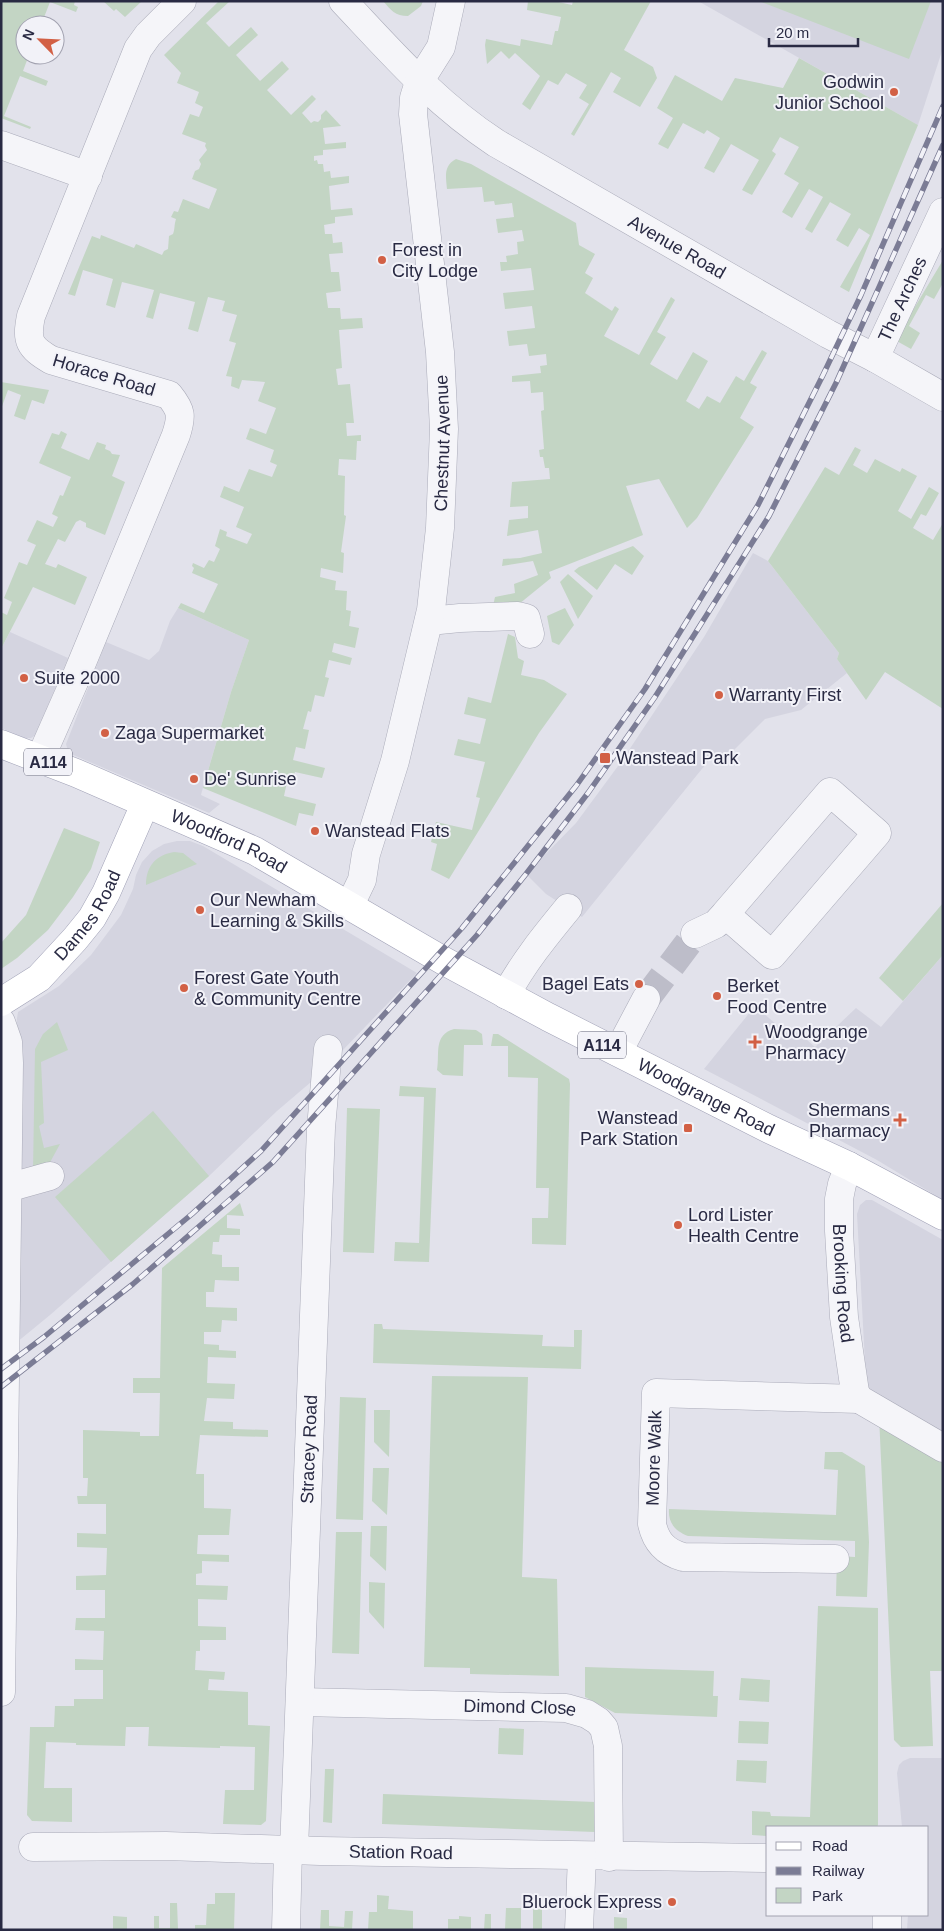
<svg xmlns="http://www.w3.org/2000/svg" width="944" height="1931" font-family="Helvetica,sans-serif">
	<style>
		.built { fill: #d4d4e0 }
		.green { fill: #c3d5c4 }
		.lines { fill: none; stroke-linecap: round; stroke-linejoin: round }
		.minor-tunnel { stroke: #bdbdc9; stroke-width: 28; stroke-dasharray: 28 14; stroke-linecap: butt }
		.minor-casing { stroke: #aaabb9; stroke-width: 29 }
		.major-casing { stroke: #a1a2b7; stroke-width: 29 }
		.minor { stroke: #f5f5f9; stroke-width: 28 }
		.major { stroke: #fff; stroke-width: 28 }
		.rail-casing { stroke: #7b7c95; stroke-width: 5.5 }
		.rail { stroke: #f2f2f8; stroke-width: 4; stroke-dasharray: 11; stroke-linecap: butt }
		.poi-dot { fill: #d26045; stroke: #f2f2f8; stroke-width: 2 }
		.labels { text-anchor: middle; stroke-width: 4; stroke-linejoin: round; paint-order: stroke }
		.shield { fill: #f2f2f8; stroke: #656679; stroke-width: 1 }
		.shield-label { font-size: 16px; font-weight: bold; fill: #292a43 }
		.poi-label { font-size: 18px; fill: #292a43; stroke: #f2f2f8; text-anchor: start }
		.street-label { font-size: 18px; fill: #292a43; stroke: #f2f2f8 }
	</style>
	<rect width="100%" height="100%" fill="#e2e2eb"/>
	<path class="built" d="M 698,1 L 943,1 L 943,48 L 918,125 Z
		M 753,553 L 768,561 L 839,653 L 837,659 L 847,673 L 801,710 L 765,719 L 723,761 L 714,754 L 582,917 L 546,894 L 526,874 L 576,823 L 621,762 L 704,637 Z
		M 178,608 L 249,640 L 231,692 L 202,791 L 201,795 L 220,804 L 209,813 L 71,754 L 68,751 L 66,744 L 106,642 L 149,660 L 159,651 L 170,621 Z
		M 10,632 L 68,658 L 36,735 L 31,738 L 25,738 L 1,728 L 1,649 Z
		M 177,841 L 190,841 L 203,846 L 417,973 L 342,1051 L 341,1042 L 313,1055 L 311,1082 L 277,1111 L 209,1176 L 50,1315 L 5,1352 L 21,1209 L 15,1054 L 17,1018 L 18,1012 L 59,986 L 91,955 L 121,915 L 133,889 L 136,875 L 142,862 L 152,851 L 164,844 Z
		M 943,955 L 943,1200 L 877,1160 L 704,1069 L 755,1006 L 792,1038 L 798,1032 L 815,1047 L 856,1008 L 881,1027 Z
		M 866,1200 L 872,1200 L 943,1240 L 943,1436 L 867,1399 L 857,1214 L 860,1205 Z
		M 910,1758 L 943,1758 L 943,1930 L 907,1930 L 908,1915 L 928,1915 L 928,1827 L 902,1827 L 897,1773 L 899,1765 L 903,1761 Z"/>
	<path class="green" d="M 1,1 L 75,1 L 74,5 L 78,7 L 76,12 L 50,2 L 41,25 L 25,25 L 25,55 L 29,55 L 23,71 L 48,81 L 46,86 L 20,76 L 4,116 L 31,127 L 30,129 L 1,118 Z
		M 103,1 L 142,1 L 125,17 L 116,9 L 114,11 Z
		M 219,1 L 229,2 L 206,23 L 229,47 L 251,27 L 258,35 L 236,55 L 260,81 L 282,61 L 289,69 L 267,90 L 291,115 L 312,95 L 316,99 L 302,113 L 311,123 L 314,121 L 318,122 L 321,119 L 321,115 L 326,110 L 341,126 L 323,128 L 325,144 L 346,142 L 346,148 L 323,150 L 323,155 L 314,156 L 314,161 L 317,160 L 318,164 L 323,164 L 324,172 L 330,171 L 331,178 L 349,176 L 349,183 L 329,186 L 331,210 L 352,208 L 353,215 L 335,217 L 335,223 L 324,225 L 325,234 L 332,234 L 333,243 L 342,242 L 343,253 L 329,254 L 331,272 L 339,272 L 341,291 L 326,293 L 328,308 L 340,308 L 341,319 L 362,318 L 363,328 L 339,330 L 342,368 L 336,369 L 338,385 L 350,384 L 354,423 L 346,423 L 347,436 L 361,435 L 361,441 L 357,441 L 356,460 L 339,459 L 338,475 L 345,476 L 344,515 L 346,516 L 341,552 L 344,553 L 343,573 L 321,568 L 320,577 L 336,581 L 335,590 L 347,591 L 346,610 L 351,611 L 349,626 L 359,628 L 355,648 L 334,643 L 332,652 L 352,658 L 350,665 L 329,660 L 325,677 L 329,678 L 324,697 L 315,695 L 311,712 L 308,711 L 303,729 L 309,730 L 305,749 L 296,747 L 293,760 L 325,768 L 322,778 L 295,772 L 292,783 L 287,782 L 284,796 L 316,804 L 313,816 L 299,813 L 296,826 L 203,788 L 231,692 L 249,640 L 178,608 L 181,603 L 204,613 L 218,584 L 192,573 L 194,568 L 192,566 L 193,563 L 204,568 L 209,560 L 214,562 L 220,549 L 215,546 L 220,529 L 227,532 L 226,536 L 247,544 L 252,534 L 236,527 L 244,507 L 220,497 L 224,486 L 239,492 L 249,469 L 272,477 L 277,465 L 270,462 L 274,450 L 246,439 L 250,428 L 266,434 L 276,408 L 258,401 L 265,382 L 242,380 L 239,389 L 231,386 L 232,377 L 226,376 L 236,343 L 229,341 L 237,315 L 222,311 L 225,301 L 208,297 L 198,332 L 188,329 L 195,302 L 160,293 L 153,319 L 146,317 L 154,290 L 122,282 L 115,308 L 106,305 L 113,279 L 83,270 L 75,296 L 68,294 L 92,236 L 100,239 L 101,235 L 134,248 L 136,244 L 162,255 L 164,251 L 168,249 L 169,236 L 173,234 C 175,229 174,225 176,219 L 171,217 L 174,211 L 178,212 L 183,199 L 209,209 L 217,189 L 192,179 L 195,171 L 199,169 L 201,164 L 199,160 L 207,150 L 205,146 L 206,143 L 182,134 L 190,114 L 199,117 L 203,107 L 195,103 L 199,92 L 177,83 L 181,73 L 164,55 Z
		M 383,1 L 423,1 L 421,6 L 408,16 C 395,16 391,10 383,1 Z
		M 528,1 L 554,1 L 572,5 L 573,1 L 651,1 L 624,50 L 653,67 L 657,78 L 640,107 L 613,92 L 621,78 L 611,72 L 574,136 L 571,134 L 589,104 L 579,98 L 587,85 L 566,73 L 558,85 L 548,80 L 530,110 L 522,104 L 540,76 L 515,53 L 509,59 L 501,51 L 487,64 L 485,45 L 486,39 L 520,46 L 521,39 L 552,45 L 555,31 L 558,31 L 561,17 L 527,10 Z
		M 759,1 L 931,1 L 909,59 Z
		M 799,58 L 918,125 L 849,292 L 840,287 L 870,235 L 859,228 L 848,247 L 836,240 L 851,214 L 830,202 L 812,233 L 805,229 L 823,197 L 809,189 L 792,218 L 782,212 L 799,183 L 784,174 L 799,147 L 780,137 L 772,151 L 776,154 L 752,195 L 742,190 L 759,160 L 731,144 L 714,173 L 704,168 L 720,138 L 707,130 L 704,134 L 683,123 L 668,149 L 658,144 L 673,118 L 657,108 L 675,75 L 722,101 L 735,78 L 783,88 Z
		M 456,159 L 471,164 L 576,223 L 579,245 L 595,254 L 585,273 L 593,278 L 585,293 L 612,311 L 615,306 L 619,309 L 604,336 L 639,355 L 671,297 L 675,300 L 657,332 L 666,337 L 650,364 L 677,380 L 693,352 L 708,361 L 686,401 L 699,409 L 707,396 L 720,403 L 736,376 L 744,381 L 762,350 L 767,353 L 750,383 L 757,387 L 740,418 L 754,427 L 697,518 L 687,528 L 659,479 L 626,486 L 643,535 L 549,572 L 551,578 L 519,604 L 493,606 L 495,597 L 515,593 L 514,584 L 538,575 L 533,561 L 502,566 L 503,559 L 520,558 L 542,553 L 538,530 L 507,536 L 509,520 L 528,518 L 528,506 L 510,507 L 512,482 L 550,479 L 549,468 L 545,468 L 543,457 L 540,457 L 539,450 L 544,449 L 541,411 L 544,410 L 543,392 L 531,393 L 530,381 L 512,382 L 512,376 L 541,373 L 540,366 L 547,365 L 546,354 L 529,356 L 527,344 L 509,346 L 507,331 L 535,328 L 532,306 L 505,309 L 503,293 L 534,290 L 531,268 L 501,271 L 500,262 L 507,262 L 506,256 L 518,254 L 517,242 L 524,241 L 522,230 L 498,233 L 496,219 L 514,217 L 512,203 L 495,205 L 494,201 L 484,202 L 482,187 L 447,189 C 446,177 443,166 456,159 Z
		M 943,260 L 943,283 L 934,299 L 926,295 L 909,326 L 920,333 L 911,349 L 895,340 Z
		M 1,382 L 49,390 L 44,404 L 32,400 L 25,420 L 14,416 L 21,395 L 8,390 L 1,409 Z
		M 61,431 L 67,434 L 61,448 L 89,460 L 97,442 L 106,445 L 105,449 L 110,451 L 112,454 L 120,455 L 112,476 L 125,482 L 105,535 L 86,527 L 86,523 L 80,520 L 76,522 L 65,542 L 58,539 L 45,564 L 56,568 L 58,564 L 87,577 L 75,605 L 33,587 L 1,649 L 1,612 L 7,615 L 12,602 L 4,598 L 19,562 L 27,565 L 36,545 L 27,541 L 37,520 L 53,527 L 58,517 L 52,514 L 60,495 L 63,496 L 71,477 L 39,463 L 52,433 L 59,435 Z
		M 855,447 L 861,450 L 853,465 L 867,473 L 875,459 L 900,472 L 902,468 L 917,476 L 898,511 L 911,519 L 929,487 L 939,493 L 926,516 L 921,514 L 913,528 L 933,540 L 943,523 L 943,709 L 885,672 L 866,700 L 837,659 L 839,653 L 768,561 L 825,467 L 839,475 Z
		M 633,546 L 644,556 L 632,575 L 615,564 L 597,590 L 574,571 L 579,567 Z
		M 568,574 L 593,596 L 578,619 L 560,582 Z
		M 565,608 L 574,625 L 559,645 L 552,642 L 547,616 Z
		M 508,634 L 515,637 L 518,658 L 524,661 L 521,675 L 544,680 L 567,694 L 539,733 L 449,879 L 431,870 L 437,844 L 431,842 L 436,822 L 472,830 L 480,798 L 476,797 L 485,762 L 454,755 L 458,739 L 480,744 L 486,719 L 464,714 L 468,697 L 491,703 Z
		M 64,828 L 100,842 L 91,869 L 73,897 L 48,930 L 17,958 L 1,969 L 1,943 L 26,915 Z
		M 174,852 L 183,853 L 197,864 L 146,885 C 146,866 156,855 174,852 Z
		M 943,903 L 943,955 L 903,1001 L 879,978 Z
		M 57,1022 L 68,1050 L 41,1062 L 44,1123 L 39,1126 L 44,1148 L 60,1144 L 48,1166 L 33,1171 L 35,1049 L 43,1034 Z
		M 454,1029 L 476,1030 L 482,1034 L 483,1045 L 464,1045 L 463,1076 L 443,1075 L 437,1070 C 440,1054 433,1035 454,1029 Z
		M 493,1034 L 498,1034 L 569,1079 L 570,1084 L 566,1245 L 532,1244 L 532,1218 L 548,1218 L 549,1188 L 536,1188 L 538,1078 L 508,1077 L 508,1046 L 491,1046 Z
		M 400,1086 L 436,1088 L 429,1262 L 394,1261 L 395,1242 L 419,1243 L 424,1097 L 399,1096 Z
		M 347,1108 L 380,1109 L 374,1253 L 343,1252 Z
		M 153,1111 L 209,1176 L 111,1262 L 55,1197 Z
		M 240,1203 L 244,1216 L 227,1215 L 227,1228 L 240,1229 L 240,1235 L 220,1235 L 219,1242 L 213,1242 L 212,1254 L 222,1255 L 222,1267 L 239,1267 L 239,1281 L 215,1280 L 214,1292 L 206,1292 L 206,1307 L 237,1308 L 237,1321 L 222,1320 L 221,1332 L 204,1332 L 204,1344 L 219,1345 L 219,1350 L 236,1351 L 236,1358 L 208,1357 L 207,1383 L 235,1384 L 234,1399 L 207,1398 L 204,1421 L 233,1422 L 233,1429 L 268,1430 L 268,1437 L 200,1435 L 196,1474 L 204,1474 L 204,1508 L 231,1509 L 229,1535 L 198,1535 L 197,1554 L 229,1555 L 229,1562 L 202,1561 L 202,1573 L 196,1574 L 196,1585 L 228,1586 L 227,1600 L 198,1599 L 198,1626 L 226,1627 L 226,1640 L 200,1640 L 200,1651 L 196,1651 L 195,1670 L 225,1672 L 224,1680 L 209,1679 L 208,1690 L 248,1692 L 248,1725 L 270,1726 L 266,1821 L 261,1825 L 223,1824 L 225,1790 L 254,1790 L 255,1747 L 220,1746 L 220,1748 L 148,1746 L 149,1727 L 126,1727 L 125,1746 L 76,1745 L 76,1743 L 46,1742 L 44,1788 L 72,1788 L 72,1822 L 32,1821 L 27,1815 L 30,1727 L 54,1727 L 55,1706 L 74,1706 L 74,1699 L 103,1699 L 103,1670 L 75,1670 L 75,1659 L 103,1660 L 104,1631 L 75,1630 L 76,1618 L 105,1618 L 105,1590 L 76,1590 L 76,1576 L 106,1575 L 107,1548 L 77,1547 L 77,1533 L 106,1534 L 106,1504 L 78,1504 L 77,1496 L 87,1496 L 88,1478 L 83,1478 L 83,1430 L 140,1432 L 140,1436 L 159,1436 L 160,1393 L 133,1393 L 133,1378 L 160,1378 L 162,1268 Z
		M 374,1324 L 382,1324 L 383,1329 L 543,1335 L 542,1346 L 574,1347 L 574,1330 L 582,1330 L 581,1369 L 373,1363 Z
		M 432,1376 L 528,1377 L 522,1577 L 557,1579 L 559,1676 L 470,1674 L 470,1668 L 424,1667 Z
		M 340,1397 L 366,1398 L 363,1520 L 336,1519 Z
		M 374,1410 L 390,1410 L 389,1457 L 374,1442 Z
		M 879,1416 L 943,1454 L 943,1671 L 930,1671 L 933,1746 L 901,1747 L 894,1740 Z
		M 825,1452 L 842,1452 L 865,1466 L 869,1542 L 867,1597 L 836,1596 L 837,1556 L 855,1557 L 855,1541 L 688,1536 C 675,1531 668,1523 669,1509 L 836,1515 L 838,1470 L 824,1469 Z
		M 373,1468 L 389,1468 L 387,1515 L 372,1501 Z
		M 371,1526 L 387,1526 L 386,1571 L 370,1556 Z
		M 336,1532 L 362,1532 L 359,1654 L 332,1653 Z
		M 369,1582 L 385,1583 L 384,1629 L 369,1612 Z
		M 818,1606 L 878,1608 L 878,1825 L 877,1827 L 768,1827 L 768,1836 L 752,1835 L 752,1811 L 770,1812 L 771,1816 L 810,1817 Z
		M 585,1667 L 714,1671 L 713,1696 L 718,1696 L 717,1717 L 615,1713 L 585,1697 Z
		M 741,1678 L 770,1680 L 769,1702 L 739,1700 Z
		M 739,1721 L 769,1722 L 768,1744 L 738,1743 Z
		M 499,1728 L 524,1729 L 523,1755 L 498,1754 Z
		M 737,1760 L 767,1761 L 766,1783 L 736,1781 Z
		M 325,1769 L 334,1769 L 332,1823 L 323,1822 Z
		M 383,1794 L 596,1802 L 595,1832 L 382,1824 Z
		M 215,1893 L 235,1893 L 234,1930 L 154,1930 L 154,1916 L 159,1916 L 159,1928 L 170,1928 L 170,1903 L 177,1903 L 178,1929 L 195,1930 L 195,1925 L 206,1925 L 207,1904 L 215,1904 Z
		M 377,1895 L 389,1896 L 388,1909 L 413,1911 L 413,1930 L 368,1930 L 369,1912 L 377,1912 Z
		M 506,1908 L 521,1908 L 521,1930 L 484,1930 L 485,1914 L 491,1914 L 491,1929 L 505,1929 Z
		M 533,1909 L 542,1909 L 542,1930 L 533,1930 Z
		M 321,1910 L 329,1910 L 329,1926 L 344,1927 L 345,1911 L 353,1911 L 352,1930 L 320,1930 Z
		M 113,1916 L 127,1917 L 127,1930 L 113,1930 Z
		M 459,1916 L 471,1917 L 471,1930 L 448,1930 L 448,1919 L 459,1919 Z
		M 614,1917 L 627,1918 L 627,1930 L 614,1930 Z"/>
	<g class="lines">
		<path class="minor-tunnel" d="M 646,999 L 695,934"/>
		<g class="minor-casing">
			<g id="minor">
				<path id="s1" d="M 343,1 C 393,54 435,103 496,143 L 828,334 L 875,358 L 943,397"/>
				<path d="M 1,145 L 88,176"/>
				<path id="s2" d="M 875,358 L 943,212"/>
				<path d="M 429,621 L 460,618 L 518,616 L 526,618 L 530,634"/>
				<path d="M 40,759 L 74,682 L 176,435 C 182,416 182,411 169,395 L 51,360 C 29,347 26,341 31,316 L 138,49 L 148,35 L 182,1"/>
				<path id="s3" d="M 350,905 L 362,880 L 366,854 L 395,761 L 431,610 L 440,528 L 444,429 L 440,352 L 413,114 L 414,98 L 419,82 L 441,47 L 451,1"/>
				<path d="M 695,934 L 716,924 L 725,914 L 830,792 L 877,833 L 772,955 L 725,914"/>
				<path d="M 506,995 C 523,963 545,936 568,908"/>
				<path d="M 1,1022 L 8,1042 L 9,1063 L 1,1692"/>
				<path d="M 618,1052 L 646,999"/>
				<path id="s4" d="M 849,1166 L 842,1184 L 839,1199 L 839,1231 L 844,1317 L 855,1392 L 859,1399 L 943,1448"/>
				<path d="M 7,1188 L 50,1176"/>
				<path id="s5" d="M 835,1559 L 683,1557 C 665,1552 656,1542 652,1524 L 656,1393 L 859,1399"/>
				<path id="s6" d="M 300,1702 L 566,1708 L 587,1714 L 598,1721 L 604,1728 L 608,1746 L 609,1857"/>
				<path id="s7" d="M 33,1847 L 166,1846 L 320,1851 L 768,1858"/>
				<path id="s8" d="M 294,1850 L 321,1128 L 328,1049"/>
				<path d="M 286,1930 L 288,1850"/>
				<path d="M 579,1930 L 582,1856"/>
				<path d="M 887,1930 L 887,1915"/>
			</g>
		</g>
		<g class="major-casing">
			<g id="major">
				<path id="s9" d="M 1,744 L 76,773 L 255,851 L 444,961 L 548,1017 L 769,1129 L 849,1166 L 943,1216"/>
				<path id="s10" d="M 1,1002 L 39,978 L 75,939 L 92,918 L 106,893 L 145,804"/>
			</g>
		</g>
		<use href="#minor" class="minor"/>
		<use href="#major" class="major"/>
		<g class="rail-casing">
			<path id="rail" d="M 1,1369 L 44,1337 L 192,1214 L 261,1151 L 462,928 L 576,786 L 645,689 L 758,505 L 823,375 L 861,295 L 943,106
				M 1,1387 L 133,1284 L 273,1162 L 477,935 L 526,874 L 588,793 L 655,697 L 769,516 L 836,383 L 943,145"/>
		</g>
		<use href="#rail" class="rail"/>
	</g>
	<g class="poi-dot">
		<circle cx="894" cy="92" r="5"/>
		<circle cx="382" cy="260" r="5"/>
		<circle cx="24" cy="678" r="5"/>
		<circle cx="719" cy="695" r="5"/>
		<circle cx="105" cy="733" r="5"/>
		<rect x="599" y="752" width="12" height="12" rx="2.5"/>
		<circle cx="194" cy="779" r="5"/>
		<circle cx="315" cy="831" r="5"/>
		<circle cx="200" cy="910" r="5"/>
		<circle cx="639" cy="984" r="5"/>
		<circle cx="184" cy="988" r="5"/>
		<circle cx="717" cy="996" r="5"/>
		<path d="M752.5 1034.5h5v5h5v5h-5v5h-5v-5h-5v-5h5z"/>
		<path d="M897.5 1112.5h5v5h5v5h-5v5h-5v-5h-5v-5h5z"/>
		<rect x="683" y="1123" width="10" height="10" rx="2.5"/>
		<circle cx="678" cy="1225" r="5"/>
		<circle cx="672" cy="1902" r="5"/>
	</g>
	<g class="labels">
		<g class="shield">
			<rect x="24" y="748.5" width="48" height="27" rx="4"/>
			<rect x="578" y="1031.5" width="48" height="27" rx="4"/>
		</g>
		<g class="shield-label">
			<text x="48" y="768">A114</text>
			<text x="602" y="1051">A114</text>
		</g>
		<g class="poi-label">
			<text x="884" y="88" text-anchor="end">Godwin<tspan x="884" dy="21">Junior School</tspan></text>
			<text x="392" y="256">Forest in<tspan x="392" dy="21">City Lodge</tspan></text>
			<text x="34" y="684">Suite 2000</text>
			<text x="729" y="701">Warranty First</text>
			<text x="115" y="739">Zaga Supermarket</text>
			<text x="616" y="764">Wanstead Park</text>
			<text x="204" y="785">De' Sunrise</text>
			<text x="325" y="837">Wanstead Flats</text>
			<text x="210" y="906">Our Newham<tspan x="210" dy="21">Learning &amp; Skills</tspan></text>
			<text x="194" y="984">Forest Gate Youth<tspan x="194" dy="21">&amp; Community Centre</tspan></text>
			<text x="629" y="990" text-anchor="end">Bagel Eats</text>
			<text x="727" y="992">Berket<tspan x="727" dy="21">Food Centre</tspan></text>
			<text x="765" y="1038">Woodgrange<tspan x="765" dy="21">Pharmacy</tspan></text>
			<text x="890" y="1116" text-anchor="end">Shermans<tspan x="890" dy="21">Pharmacy</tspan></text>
			<text x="678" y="1124" text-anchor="end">Wanstead<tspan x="678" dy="21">Park Station</tspan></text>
			<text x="688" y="1221">Lord Lister<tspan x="688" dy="21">Health Centre</tspan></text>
			<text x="662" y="1908" text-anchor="end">Bluerock Express</text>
		</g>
		<g class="street-label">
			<text dy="6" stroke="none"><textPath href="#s1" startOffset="418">Avenue Road</textPath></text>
			<text dy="6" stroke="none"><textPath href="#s2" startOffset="65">The Arches</textPath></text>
			<text transform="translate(104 375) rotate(17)" y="6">Horace Road</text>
			<text dy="6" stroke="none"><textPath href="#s3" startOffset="474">Chestnut Avenue</textPath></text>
			<text dy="6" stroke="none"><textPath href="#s9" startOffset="248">Woodford Road</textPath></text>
			<text dy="6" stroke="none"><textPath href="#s10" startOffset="125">Dames Road</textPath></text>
			<text dy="6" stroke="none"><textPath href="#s9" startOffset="790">Woodgrange Road</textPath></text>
			<text dy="6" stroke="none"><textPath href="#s4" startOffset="119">Brooking Road</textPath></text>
			<text dy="6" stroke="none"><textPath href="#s8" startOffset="401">Stracey Road</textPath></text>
			<text dy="6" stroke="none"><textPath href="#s5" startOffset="266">Moore Walk</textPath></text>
			<text dy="6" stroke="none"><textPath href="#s6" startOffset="220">Dimond Close</textPath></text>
			<text dy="6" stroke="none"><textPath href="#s7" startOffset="368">Station Road</textPath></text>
		</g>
	</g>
	<rect width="944" height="1931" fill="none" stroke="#292a43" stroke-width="5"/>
	<rect x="766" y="1826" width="162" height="90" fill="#f2f2f8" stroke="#a2a2b0"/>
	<rect x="776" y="1842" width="25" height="8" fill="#ffffff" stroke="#a2a2b0"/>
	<text x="812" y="1851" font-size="15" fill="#292a43">Road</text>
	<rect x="776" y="1867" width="25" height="8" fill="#7b7c95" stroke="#a2a2b0"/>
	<text x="812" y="1876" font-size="15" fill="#292a43">Railway</text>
	<rect x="776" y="1888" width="25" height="15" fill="#c3d5c4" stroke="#a2a2b0"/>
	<text x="812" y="1901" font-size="15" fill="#292a43">Park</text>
	<g transform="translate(40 40) rotate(294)"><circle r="24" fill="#f2f2f8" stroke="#a2a2b0"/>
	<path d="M0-4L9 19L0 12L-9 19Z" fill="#d26045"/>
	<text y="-8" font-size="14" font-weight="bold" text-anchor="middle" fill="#292a43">N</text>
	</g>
	<path d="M769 38v8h89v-8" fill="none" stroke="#292a43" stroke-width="2.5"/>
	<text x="776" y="38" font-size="15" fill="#292a43" stroke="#f2f2f8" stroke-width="4" paint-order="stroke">20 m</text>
</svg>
